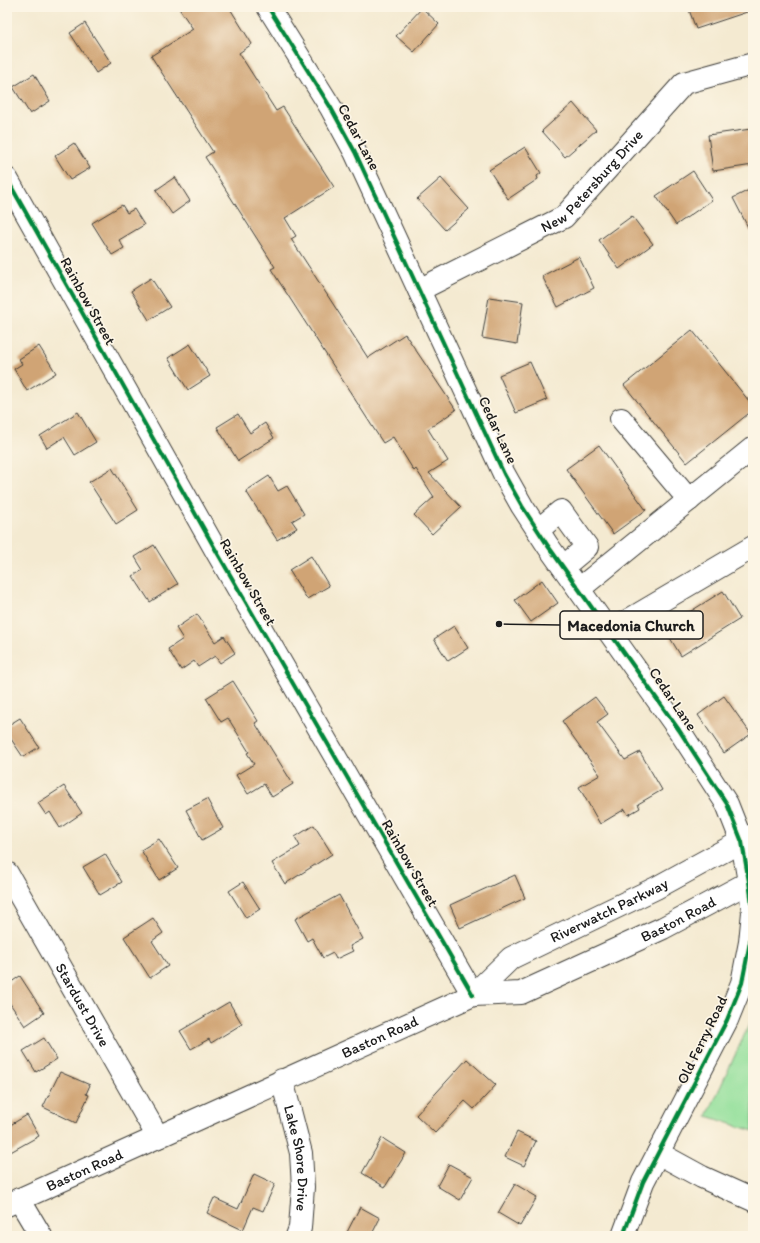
<svg xmlns="http://www.w3.org/2000/svg" width="760" height="1243" font-family="Itim,sans-serif">
	<style>
		.green { fill: #94e09c; stroke: #587e5c }
		.building { fill: #d0a474 }
		.lines { fill: none; stroke-linecap: round; stroke-linejoin: round }
		.minor-casing { stroke: #3c3b37; stroke-width: 24 }
		.major-casing { stroke: #3c3b37; stroke-width: 24 }
		.minor { stroke: #fff; stroke-width: 22 }
		.major { stroke: #fff; stroke-width: 22 }
		.cycleway-casing { stroke: #fcf5e5; stroke-width: 6 }
		.cycleway { stroke: #00873e; stroke-width: 4 }
		.labels { text-anchor: middle; stroke-width: 3.5; stroke-linejoin: round; paint-order: stroke }
		.street-label { font-size: 15px; fill: #1c1c1c; stroke: #fcf5e5 }
		.leader { fill: none; stroke: #1c1c1c; stroke-width: 1.5 }
		.callout-dot { fill: #1c1c1c; stroke: #fcf5e5; stroke-width: 1.5 }
		.callout { fill: #fcf5e5; stroke: #1c1c1c; stroke-width: 1.5 }
		.callout-label { font-size: 16px; text-anchor: middle; font-weight: bold; fill: #1c1c1c }
	</style>
	<rect width="100%" height="100%" fill="#fcf5e5"/>
	<filter id="ink" filterUnits="userSpaceOnUse"><feTurbulence type="fractalNoise" baseFrequency=".025" numOctaves="2"/><feDisplacementMap in="SourceGraphic" scale="8" xChannelSelector="R" yChannelSelector="G"/><feConvolveMatrix kernelMatrix="1 2 1 2 8 2 1 2 1" color-interpolation-filters="sRGB"/></filter>
	<filter id="wash" filterUnits="userSpaceOnUse"><feTurbulence type="fractalNoise" baseFrequency=".012" numOctaves="4" result="noise"/><feDisplacementMap in="SourceGraphic" scale="16" xChannelSelector="R" yChannelSelector="G"/><feGaussianBlur stdDeviation="0.9" result="paint"/><feColorMatrix in="noise" values="0 0 0 0 0 0 0 0 0 0 0 0 0 0 0 0 0 1.4 0 .05"/><feComposite in="paint" operator="in"/></filter>
	<g filter="url(#wash)">
		<rect width="100%" height="100%" fill="#f4ead1"/>
		<path class="green" d="M 753,1016 L 753,1131 L 707,1116 Z"/>
		<g id="blocks">
			<path class="building" d="M 178,7 L 229,7 L 252,44 L 239,53 L 276,111 L 283,107 L 334,187 L 285,218 L 296,236 L 291,239 L 368,358 L 405,334 L 456,410 L 428,429 L 448,461 L 429,473 L 461,507 L 432,534 L 414,515 L 434,497 L 416,469 L 414,471 L 393,437 L 383,443 L 271,269 L 275,267 L 205,157 L 213,152 L 151,56 L 193,29 Z
				M 688,7 L 753,7 L 753,10 L 696,29 Z
				M 422,8 L 439,24 L 414,52 L 396,36 Z
				M 85,23 L 111,63 L 96,73 L 70,33 Z
				M 34,74 L 50,101 L 30,114 L 13,87 Z
				M 573,103 L 596,130 L 565,157 L 542,131 Z
				M 751,129 L 753,165 L 713,171 L 708,135 Z
				M 74,143 L 90,168 L 70,180 L 55,156 Z
				M 525,147 L 541,173 L 537,176 L 538,179 L 508,199 L 489,170 Z
				M 693,171 L 712,200 L 676,225 L 656,196 Z
				M 175,177 L 190,201 L 172,214 L 156,190 Z
				M 441,178 L 469,209 L 445,230 L 417,199 Z
				M 753,188 L 753,237 L 733,198 Z
				M 122,205 L 127,213 L 134,209 L 144,225 L 119,240 L 124,248 L 112,255 L 92,223 Z
				M 632,216 L 653,244 L 619,269 L 599,240 Z
				M 579,257 L 594,288 L 558,307 L 542,276 Z
				M 151,278 L 170,307 L 149,320 L 131,291 Z
				M 489,297 L 523,302 L 517,344 L 482,338 Z
				M 692,330 L 753,406 L 753,410 L 687,463 L 624,385 Z
				M 190,344 L 210,376 L 188,390 L 168,358 Z
				M 39,346 L 56,373 L 27,391 L 14,369 L 22,364 L 19,359 Z
				M 530,362 L 547,400 L 516,413 L 499,375 Z
				M 78,412 L 96,442 L 75,455 L 64,437 L 47,448 L 40,436 Z
				M 238,414 L 250,433 L 265,423 L 274,438 L 238,461 L 217,427 Z
				M 599,445 L 646,510 L 613,534 L 566,469 Z
				M 112,468 L 138,510 L 116,524 L 89,482 Z
				M 269,476 L 278,491 L 287,486 L 304,514 L 292,521 L 297,528 L 277,540 L 246,491 Z
				M 154,545 L 178,584 L 150,602 L 133,576 L 143,570 L 135,557 Z
				M 311,556 L 329,586 L 307,599 L 289,570 Z
				M 542,580 L 558,603 L 531,622 L 515,600 Z
				M 723,591 L 740,619 L 681,656 L 664,628 Z
				M 197,614 L 215,642 L 224,636 L 235,653 L 220,663 L 215,656 L 198,667 L 194,661 L 181,670 L 168,649 L 183,639 L 176,628 Z
				M 454,626 L 468,648 L 448,661 L 434,639 Z
				M 233,681 L 258,721 L 255,723 L 293,784 L 272,797 L 264,784 L 248,794 L 236,775 L 254,764 L 247,753 L 249,752 L 228,718 L 221,722 L 206,698 Z
				M 724,696 L 751,734 L 724,753 L 698,715 Z
				M 595,697 L 608,714 L 597,722 L 625,760 L 640,752 L 662,790 L 638,804 L 640,808 L 628,815 L 625,809 L 600,824 L 579,787 L 600,775 L 562,721 Z
				M 20,718 L 39,747 L 23,757 L 7,733 L 7,726 Z
				M 64,786 L 82,813 L 60,828 L 50,812 L 46,815 L 38,803 Z
				M 207,799 L 223,828 L 202,840 L 186,810 Z
				M 314,825 L 332,854 L 285,884 L 272,863 L 300,846 L 295,837 Z
				M 159,839 L 178,868 L 159,880 L 141,850 Z
				M 105,854 L 122,882 L 100,895 L 83,867 Z
				M 515,875 L 525,898 L 460,928 L 450,905 Z
				M 243,882 L 260,909 L 246,918 L 229,891 Z
				M 339,895 L 363,939 L 350,946 L 353,951 L 336,959 L 333,953 L 323,958 L 312,938 L 307,941 L 295,919 Z
				M 153,918 L 163,933 L 152,941 L 168,966 L 150,978 L 124,937 Z
				M 20,976 L 44,1013 L 25,1026 L 7,999 L 7,985 Z
				M 229,1002 L 242,1024 L 211,1043 L 209,1039 L 191,1049 L 180,1031 Z
				M 44,1038 L 57,1059 L 36,1072 L 23,1051 Z
				M 467,1059 L 496,1085 L 474,1109 L 465,1101 L 435,1133 L 416,1115 Z
				M 60,1072 L 90,1085 L 86,1094 L 89,1095 L 76,1123 L 43,1107 Z
				M 27,1115 L 39,1136 L 7,1154 L 7,1127 Z
				M 517,1132 L 536,1141 L 524,1166 L 505,1157 Z
				M 382,1138 L 406,1153 L 385,1187 L 362,1173 Z
				M 449,1164 L 473,1177 L 460,1200 L 437,1186 Z
				M 254,1174 L 275,1184 L 263,1211 L 253,1207 L 243,1230 L 207,1213 L 214,1198 L 238,1209 Z
				M 515,1184 L 537,1197 L 520,1226 L 498,1213 Z
				M 360,1207 L 380,1218 L 371,1236 L 345,1236 Z"/>
		</g>
	</g>
	<g filter="url(#ink)">
		<use href="#blocks" fill-opacity="0" stroke="#3c3b37" stroke-width="1"/>
		<g class="lines">
			<g class="minor-casing">
				<g id="minor">
					<path d="M 268,7 L 331,108 L 355,152 L 504,474 L 522,506 L 548,546 L 679,730 L 727,804 L 742,842 L 749,882 L 753,912 L 750,942 L 742,983 L 727,1020 L 643,1182 L 623,1236"/>
					<path d="M 7,179 L 218,554 L 473,995"/>
					<path id="s1" d="M 419,290 L 564,217 L 684,83 L 753,64"/>
					<path d="M 621,419 L 689,500"/>
					<path d="M 538,530 L 561,511 L 587,547 L 563,567"/>
					<path d="M 579,589 L 753,448"/>
					<path d="M 610,631 L 753,547"/>
					<path id="s2" d="M 7,873 L 158,1137"/>
					<path id="s3" d="M 282,1080 L 301,1153 L 303,1187 L 300,1228 L 297,1236"/>
					<path d="M 658,1153 L 702,1177 L 753,1200"/>
					<path d="M 19,1199 L 41,1236"/>
				</g>
			</g>
			<g class="major-casing">
				<g id="major">
					<path id="s4" d="M 473,995 L 511,958 L 656,888 L 753,835"/>
					<path id="s5" d="M 7,1205 L 473,995 L 521,993 L 663,928 L 753,880"/>
				</g>
			</g>
			<use href="#minor" class="minor"/>
			<use href="#major" class="major"/>
			<g class="cycleway-casing">
				<path id="cycleway" d="M 268,7 L 331,108 L 355,152 L 504,474 L 522,506 L 548,546 L 679,730 L 727,804 L 742,842 L 749,882 L 753,912 L 750,942 L 742,983 L 727,1020 L 643,1182 L 623,1236
					M 7,179 L 218,554 L 473,995"/>
			</g>
			<use href="#cycleway" class="cycleway"/>
		</g>
	</g>
	<g class="labels">
		<g class="street-label">
			<text transform="translate(359 137) rotate(62)" y="5">Cedar Lane</text>
			<text dy="5" stroke="none"><textPath href="#s1" startOffset="207">New Petersburg Drive</textPath></text>
			<text transform="translate(88 301) rotate(61)" y="5">Rainbow Street</text>
			<text transform="translate(498 430) rotate(65)" y="5">Cedar Lane</text>
			<text transform="translate(248 582) rotate(60)" y="5">Rainbow Street</text>
			<text transform="translate(673 699) rotate(56)" y="5">Cedar Lane</text>
			<text transform="translate(410 863) rotate(60)" y="5">Rainbow Street</text>
			<text dy="5" stroke="none"><textPath href="#s4" startOffset="162">Riverwatch Parkway</textPath></text>
			<text dy="5" stroke="none"><textPath href="#s5" startOffset="733">Baston Road</textPath></text>
			<text dy="5" stroke="none"><textPath href="#s2" startOffset="152">Stardust Drive</textPath></text>
			<text dy="5" stroke="none"><textPath href="#s5" startOffset="409">Baston Road</textPath></text>
			<text transform="translate(702 1040) rotate(-64)" y="5">Old Ferry Road</text>
			<text dy="5" stroke="none"><textPath href="#s3" startOffset="80">Lake Shore Drive</textPath></text>
			<text dy="5" stroke="none"><textPath href="#s5" startOffset="85">Baston Road</textPath></text>
		</g>
	</g>
	<path class="leader" d="M499 624L560 625"/>
	<circle class="callout-dot" cx="499" cy="624" r="4"/>
	<rect class="callout" x="560" y="611" width="143" height="28" rx="4"/>
	<g class="callout-label">
		<text x="631" y="631">Macedonia Church</text>
	</g>
	<rect width="760" height="1243" fill="none" stroke="#fcf5e5" stroke-width="24"/>
</svg>
